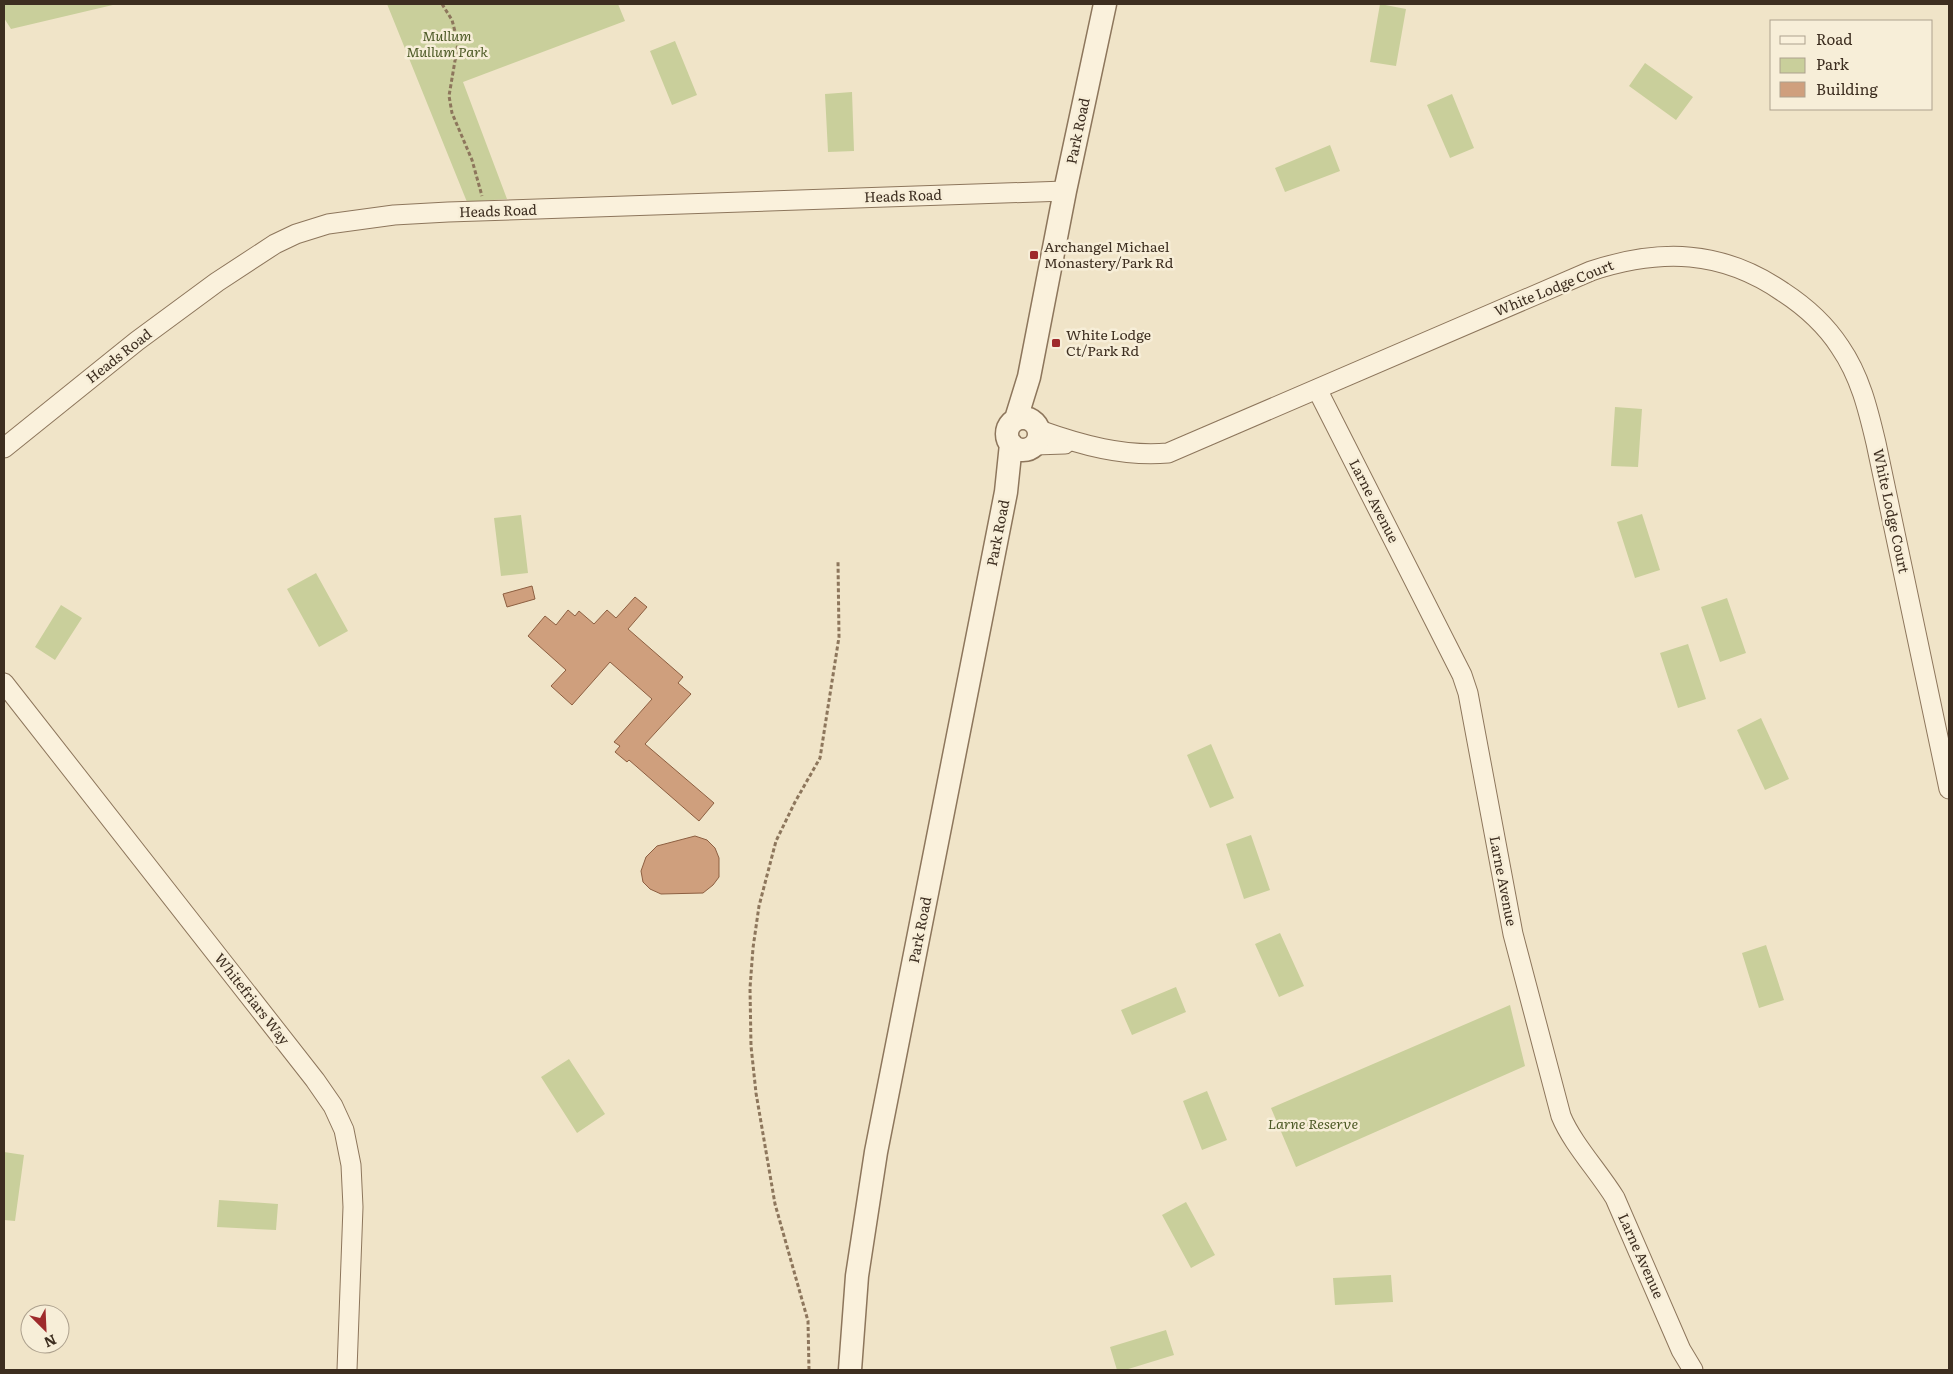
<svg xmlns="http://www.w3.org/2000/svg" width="1953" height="1374" font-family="Literata,serif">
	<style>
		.green { fill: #c9cf9b }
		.building { fill: #cf9f7d; stroke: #8d5f41 }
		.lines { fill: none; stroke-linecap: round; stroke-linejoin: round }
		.minor-casing { stroke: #8d765c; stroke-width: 21 }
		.tertiary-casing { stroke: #8d765c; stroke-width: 25 }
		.path { stroke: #8d765c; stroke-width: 3; stroke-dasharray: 4 2.5; stroke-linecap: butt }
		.minor { stroke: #faf1dc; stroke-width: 19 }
		.tertiary { stroke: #faf1dc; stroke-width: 22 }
		.poi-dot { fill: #9e2a2b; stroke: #f7eed8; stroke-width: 2 }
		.labels { text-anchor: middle; stroke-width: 5; stroke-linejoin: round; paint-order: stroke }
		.park-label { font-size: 14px; font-style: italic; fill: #4d5a26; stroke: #f7eed8 }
		.street-label { font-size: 14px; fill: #3d2e20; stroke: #f7eed8 }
		.poi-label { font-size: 14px; fill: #3d2e20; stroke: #f7eed8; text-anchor: start }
	</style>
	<rect width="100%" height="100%" fill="#f0e4c8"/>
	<path class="green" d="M 4,4 L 117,4 L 11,29 L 4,18 Z
		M 387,4 L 618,4 L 625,21 L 463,82 L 507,199 L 467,202 Z
		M 1380,4 L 1406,9 L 1396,66 L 1370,62 Z
		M 675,41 L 697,95 L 672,105 L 650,51 Z
		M 1645,63 L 1693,97 L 1676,120 L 1629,86 Z
		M 852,92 L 854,151 L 828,152 L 825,94 Z
		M 1452,94 L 1474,148 L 1450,158 L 1427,105 Z
		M 1330,145 L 1340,171 L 1285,192 L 1275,168 Z
		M 1615,407 L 1642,409 L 1638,467 L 1611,466 Z
		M 1642,514 L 1660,570 L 1635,578 L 1617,522 Z
		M 521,515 L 528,573 L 501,576 L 494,518 Z
		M 316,573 L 348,631 L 319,647 L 287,589 Z
		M 1727,598 L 1746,653 L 1720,662 L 1701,607 Z
		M 61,605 L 82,618 L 55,660 L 35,647 Z
		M 1688,644 L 1706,699 L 1678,708 L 1660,653 Z
		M 1761,718 L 1789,779 L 1765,790 L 1737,730 Z
		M 1211,744 L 1234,798 L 1210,808 L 1187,755 Z
		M 1251,835 L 1270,890 L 1244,899 L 1226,844 Z
		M 1280,933 L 1304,986 L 1279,997 L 1255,944 Z
		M 1766,945 L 1784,1000 L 1759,1008 L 1742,953 Z
		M 1176,987 L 1186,1012 L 1132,1035 L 1121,1010 Z
		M 1510,1005 L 1525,1066 L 1296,1167 L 1271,1108 Z
		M 569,1059 L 605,1114 L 577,1133 L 541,1077 Z
		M 1207,1091 L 1227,1140 L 1202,1150 L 1183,1101 Z
		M 4,1152 L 24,1155 L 15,1221 L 4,1220 Z
		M 219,1200 L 278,1204 L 276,1230 L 217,1227 Z
		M 1186,1202 L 1215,1255 L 1191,1268 L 1162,1215 Z
		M 1391,1275 L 1393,1302 L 1335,1305 L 1333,1278 Z
		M 1166,1330 L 1174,1355 L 1125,1370 L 1117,1370 L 1110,1347 Z"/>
	<path class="building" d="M 532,586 L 535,599 L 507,607 L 503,594 Z
		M 635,597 L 647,607 L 628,629 L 683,677 L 678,683 L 691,694 L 645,744 L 714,803 L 699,821 L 629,760 L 627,762 L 615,752 L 620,746 L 614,742 L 652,699 L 610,662 L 572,705 L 551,686 L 566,670 L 528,636 L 545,616 L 556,625 L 568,610 L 575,616 L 579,611 L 594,624 L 607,610 L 616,618 Z
		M 695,836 L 707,840 L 715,848 L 719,858 L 719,877 L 713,885 L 703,893 L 661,894 L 650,889 L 643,882 L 641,871 L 646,857 L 657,846 Z"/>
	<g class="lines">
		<g class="minor-casing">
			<path id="minor" d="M 1317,389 L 1462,675 L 1468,693 L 1513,934 L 1561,1116 C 1572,1143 1599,1172 1615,1198 L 1681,1350 L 1693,1370
				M 1039,430 C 1081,445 1124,457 1168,453 L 1591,271 C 1661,248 1722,250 1783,292 C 1806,307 1825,324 1840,347 C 1860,376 1868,409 1876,443 L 1949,789
				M 1035,445 L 1065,444
				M 4,448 L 137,341 L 217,282 L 275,244 L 296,234 L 328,224 L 394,215 L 448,212 L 1065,191
				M 4,683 L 315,1080 L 333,1106 L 344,1130 L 351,1165 L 353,1207 L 347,1370"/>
		</g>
		<g class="tertiary-casing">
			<path id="tertiary" d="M1007 434a16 16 0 1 1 32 0a16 16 0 1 1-32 0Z
				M 1016,419 L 1029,377 L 1065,191 L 1105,4
				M 850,1370 L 857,1276 L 876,1152 L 1006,492 L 1011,444"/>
		</g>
		<path class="path" d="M 442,4 L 452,20 L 458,43 L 449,96 L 452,113 L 472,160 L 482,196
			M 809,1370 L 808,1321 L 775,1204 L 756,1093 L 751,1046 L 750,988 L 753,948 L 759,906 L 776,841 L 795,802 L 820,758 L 839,637 L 838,561"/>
		<use href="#minor" class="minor"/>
		<use href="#tertiary" class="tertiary"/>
	</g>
	<g class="poi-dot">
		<rect x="1029" y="250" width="10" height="10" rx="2.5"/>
		<rect x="1051" y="338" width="10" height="10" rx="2.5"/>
	</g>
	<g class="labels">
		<g class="park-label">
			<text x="447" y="41">Mullum<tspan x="447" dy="16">Mullum Park</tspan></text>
			<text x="1313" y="1129">Larne Reserve</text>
		</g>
		<g class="street-label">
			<text transform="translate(1078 131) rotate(-78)" y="5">Park Road</text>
			<text transform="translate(903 196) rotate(-2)" y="5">Heads Road</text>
			<text transform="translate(498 211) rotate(-2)" y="5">Heads Road</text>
			<text transform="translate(1554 288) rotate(-22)" y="5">White Lodge Court</text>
			<text transform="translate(119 356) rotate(-38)" y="5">Heads Road</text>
			<text transform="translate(1374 501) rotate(63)" y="5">Larne Avenue</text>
			<text transform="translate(1891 511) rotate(78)" y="5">White Lodge Court</text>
			<text transform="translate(998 533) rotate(-79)" y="5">Park Road</text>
			<text transform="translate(1503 881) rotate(79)" y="5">Larne Avenue</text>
			<text transform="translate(920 930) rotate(-79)" y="5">Park Road</text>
			<text transform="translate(252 999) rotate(52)" y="5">Whitefriars Way</text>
			<text transform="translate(1641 1256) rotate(66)" y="5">Larne Avenue</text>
		</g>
		<g class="poi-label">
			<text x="1044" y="252">Archangel Michael<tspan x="1044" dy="16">Monastery/Park Rd</tspan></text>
			<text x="1066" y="340">White Lodge<tspan x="1066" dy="16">Ct/Park Rd</tspan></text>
		</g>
	</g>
	<rect width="1953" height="1374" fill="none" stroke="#3d2e20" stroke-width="10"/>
	<rect x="1770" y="20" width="162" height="90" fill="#f7eed8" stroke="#ada18e"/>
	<rect x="1780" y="36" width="25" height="8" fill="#faf1dc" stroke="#ada18e"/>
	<text x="1816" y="45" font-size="15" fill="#3d2e20">Road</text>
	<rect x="1780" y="58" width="25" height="15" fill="#c9cf9b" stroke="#ada18e"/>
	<text x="1816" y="70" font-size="15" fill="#3d2e20">Park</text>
	<rect x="1780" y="82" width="25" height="15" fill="#cf9f7d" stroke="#ada18e"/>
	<text x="1816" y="95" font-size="15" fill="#3d2e20">Building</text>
	<g transform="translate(45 1329) rotate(156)"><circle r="24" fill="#f7eed8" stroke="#ada18e"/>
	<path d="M0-4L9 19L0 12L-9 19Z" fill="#9e2a2b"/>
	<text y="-8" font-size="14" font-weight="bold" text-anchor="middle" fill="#3d2e20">N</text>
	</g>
</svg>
